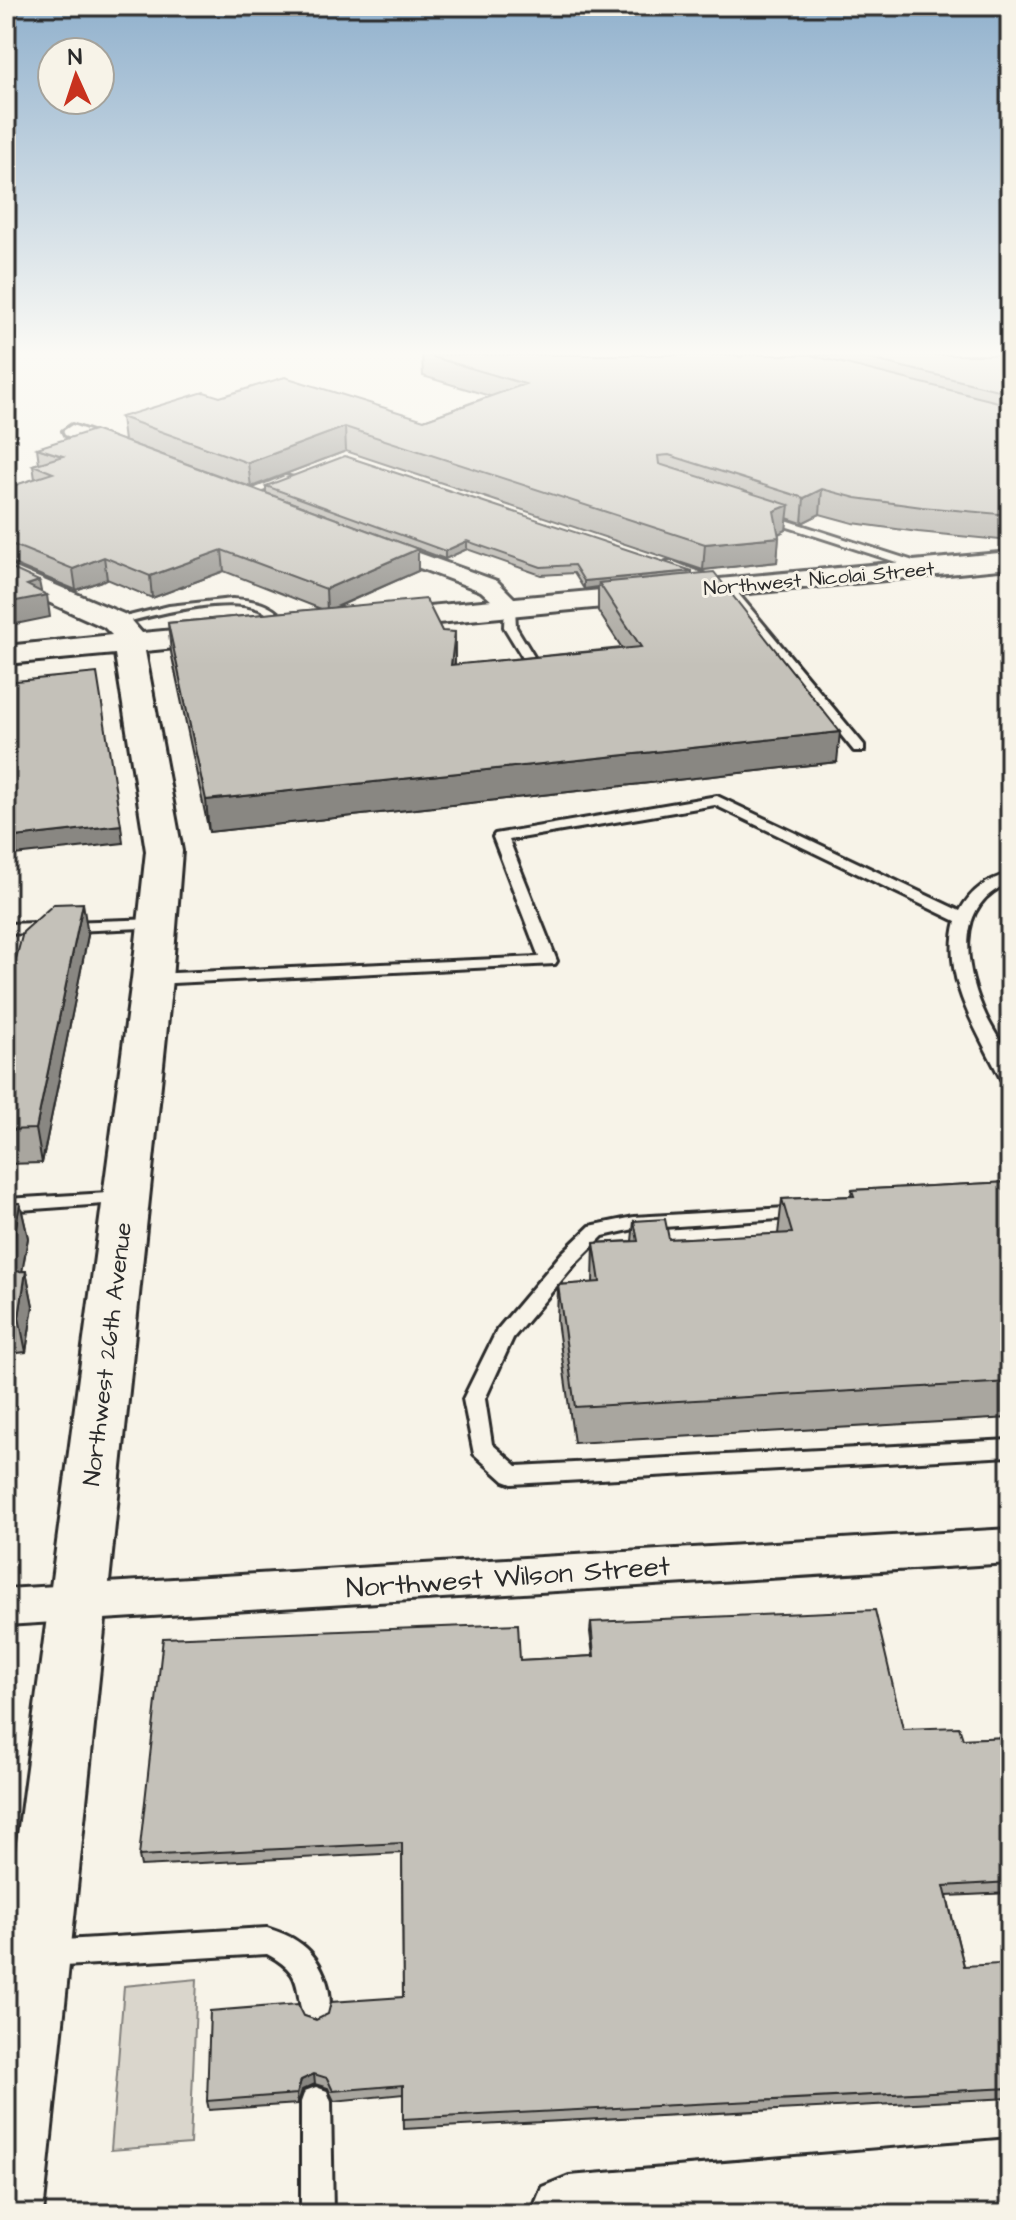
<svg xmlns="http://www.w3.org/2000/svg" width="1016" height="2220" font-family="'Architects Daughter',sans-serif">
	<style>
		.green { fill: #dad6cc; stroke: #82807c; stroke-width: 2 }
		.lines { fill: none; stroke-linecap: round; stroke-linejoin: round }
		.service-casing { stroke: #2b2b2b; stroke-width: 6 }
		.minor-casing { stroke: #2b2b2b; stroke-width: 6 }
		.tertiary-casing { stroke: #2b2b2b; stroke-width: 6 }
		.secondary-casing { stroke: #2b2b2b; stroke-width: 6 }
		.service { fill: #f7f3e8; fill-rule: evenodd }
		.minor { fill: #f7f3e8; fill-rule: evenodd }
		.tertiary { fill: #f7f3e8; fill-rule: evenodd }
		.secondary { fill: #f7f3e8; fill-rule: evenodd }
		.wall { fill: #a9a69f; stroke: #2b2b2b; stroke-width: 2 }
		.shaded-wall { fill: #898782; stroke: #2b2b2b; stroke-width: 2 }
		.building { fill: #c4c1b9; stroke: #2b2b2b; stroke-width: 2 }
		.labels { text-anchor: middle; stroke-width: 6; stroke-linejoin: round; paint-order: stroke }
		.far-street-label { font-size: 20px; fill: #2b2b2b; stroke: #f7f3e8 }
		.street-label { font-size: 24px; fill: #2b2b2b; stroke: #f7f3e8 }
		.near-street-label { font-size: 28px; fill: #2b2b2b; stroke: #f7f3e8 }
	</style>
	<rect width="100%" height="100%" fill="#f7f3e8"/>
	<filter id="ink" filterUnits="userSpaceOnUse"><feTurbulence type="fractalNoise" baseFrequency=".0125" numOctaves="2"/><feDisplacementMap in="SourceGraphic" scale="16" xChannelSelector="R" yChannelSelector="G"/><feConvolveMatrix kernelMatrix="1 2 1 2 8 2 1 2 1" color-interpolation-filters="sRGB"/></filter>
	<g filter="url(#ink)">
		<path class="green" d="M 197,1979 L 190,2144 L 111,2150 L 124,1986 Z"/>
		<g class="lines">
			<g class="service-casing">
				<path id="service" d="M 285,476 L 294,478 L 248,497 L 239,495 Z
					M 764,513 L 929,566 L 931,568 L 921,570 L 760,518 L 759,516 Z
					M 666,562 L 674,562 L 731,585 L 864,745 L 864,751 L 854,751 L 723,589 L 666,566 Z
					M 232,599 C 258,600 277,605 291,629 L 281,632 C 275,622 269,613 259,609 C 223,595 152,616 115,625 L 109,621 L 169,606 Z
					M 505,605 L 515,608 L 516,627 L 539,665 L 537,668 L 529,668 L 504,627 Z
					M 717,796 L 960,911 C 972,889 987,880 1010,873 L 1010,883 C 952,904 965,971 986,1016 C 993,1031 1004,1045 1009,1060 C 1011,1067 1010,1077 1010,1084 L 1001,1079 C 977,1030 941,978 956,921 L 715,805 L 509,840 L 557,961 L 555,964 L 152,984 L 144,979 L 152,974 L 539,957 L 493,837 L 495,834 Z
					M 158,919 L 166,924 L 164,927 L 6,934 L 6,924 Z
					M 125,1192 L 135,1198 L 132,1202 L 6,1211 L 6,1199 Z
					M 802,1207 L 812,1213 L 809,1217 L 634,1229 L 603,1236 L 576,1263 L 513,1338 L 485,1399 L 492,1444 L 517,1466 L 1010,1440 L 1010,1456 L 512,1484 L 504,1481 L 474,1454 L 463,1399 L 497,1330 L 562,1253 L 590,1226 L 634,1217 Z
					M 267,1928 C 279,1932 291,1936 301,1944 C 323,1960 337,1997 326,2023 L 316,2027 L 306,2023 C 292,1990 308,1976 267,1954 L 47,1967 L 37,1964 L 33,1954 L 37,1944 L 47,1941 Z
					M 316,2087 L 327,2091 L 331,2102 L 333,2214 L 301,2214 L 301,2102 L 305,2091 Z"/>
			</g>
			<g class="minor-casing">
				<path id="minor" d="M 72,425 L 129,445 L 132,449 L 122,455 L 65,435 L 63,431 Z
					M 374,537 L 497,581 L 524,608 L 521,613 L 505,613 L 481,591 L 366,548 L 363,543 Z
					M 1010,1529 L 1010,1563 L 6,1625 L 6,1589 Z"/>
			</g>
			<g class="tertiary-casing">
				<path id="tertiary" d="M 1010,552 L 1010,568 L 375,629 L 364,626 L 360,620 L 364,614 L 375,611 Z
					M 6,564 L 126,615 L 142,633 L 227,625 L 238,628 L 242,634 L 238,640 L 227,643 L 145,651 L 182,851 L 172,979 L 43,2214 L 6,2214 L 6,1925 L 132,979 L 146,851 L 115,654 L 6,664 L 6,646 L 112,635 L 104,627 L 6,583 Z"/>
			</g>
			<g class="secondary-casing">
				<path id="secondary" d="M 1010,2139 L 1010,2214 L 531,2214 L 542,2187 L 569,2176 Z"/>
			</g>
			<use href="#service" class="service"/>
			<use href="#minor" class="minor"/>
			<use href="#tertiary" class="tertiary"/>
			<use href="#secondary" class="secondary"/>
		</g>
		<path class="wall" d="M 422,355 L 735,355 L 741,357 L 744,355 L 1010,355 L 1010,541 L 918,532 L 853,523 L 820,514 L 802,523 L 787,518 L 786,530 L 779,534 L 777,562 L 703,570 L 346,451 L 251,487 L 124,441 L 121,417 L 220,397 L 424,420 L 490,396 L 423,376 Z
			M 37,448 L 418,571 L 335,608 L 455,660 L 455,665 L 622,648 L 598,611 L 598,587 L 584,589 L 574,573 L 541,575 L 467,549 L 445,559 L 266,493 L 266,486 L 692,571 L 692,574 L 837,762 L 209,832 L 171,652 L 168,623 L 321,609 L 224,571 L 152,598 L 107,579 L 76,590 L 6,561 L 6,488 L 35,479 L 33,465 L 39,463 Z
			M 88,935 L 42,1163 L 6,1164 L 6,993 Z
			M 1010,1182 L 1010,1418 L 574,1443 L 557,1321 L 558,1285 L 593,1283 L 594,1243 L 632,1241 L 634,1221 L 669,1239 L 778,1234 L 782,1199 L 851,1196 L 852,1190 Z
			M 20,1203 L 28,1238 L 22,1271 L 26,1271 L 33,1306 L 26,1352 L 8,1354 L 6,1369 L 6,1204 Z
			M 591,1622 L 903,1729 L 963,1739 L 1010,1737 L 1010,1893 L 947,1896 L 964,1966 L 1010,2009 L 1010,2098 L 404,2129 L 403,2094 L 334,2101 L 328,2088 L 315,2084 L 302,2090 L 298,2104 L 209,2110 L 207,2101 L 304,2016 L 316,2020 L 403,1997 L 402,1853 L 141,1866 L 139,1856 L 520,1660 L 593,1656 L 590,1632 Z"/>
		<path class="shaded-wall" d="M 345,427 L 346,451 L 251,487 L 248,463 Z
			M 822,489 L 820,514 L 802,523 L 804,498 Z
			M 789,505 L 786,530 L 772,537 L 774,511 Z
			M 779,537 L 777,562 L 703,570 L 705,544 Z
			M 467,541 L 467,549 L 445,559 L 445,551 Z
			M 418,549 L 418,571 L 327,611 L 326,589 Z
			M 222,550 L 224,571 L 152,598 L 150,576 Z
			M 104,557 L 107,579 L 76,590 L 73,569 Z
			M 692,571 L 691,579 L 599,583 L 598,587 L 584,589 L 584,581 Z
			M 39,581 L 42,596 L 47,595 L 50,617 L 6,626 L 6,603 L 27,585 Z
			M 455,632 L 455,660 L 452,694 L 451,665 Z
			M 840,732 L 837,762 L 209,832 L 206,800 Z
			M 121,825 L 123,843 L 6,856 L 6,838 Z
			M 83,903 L 88,935 L 42,1163 L 36,1129 Z
			M 20,1203 L 28,1238 L 16,1307 L 8,1272 Z
			M 26,1271 L 33,1306 L 26,1352 L 19,1317 Z
			M 6,1343 L 8,1354 L 6,1369 Z
			M 314,2074 L 315,2084 L 302,2090 L 298,2104 L 297,2094 L 301,2080 Z"/>
		<path class="building" d="M 426,355 L 735,355 L 741,357 L 744,355 L 810,355 L 1010,405 L 1010,515 L 922,507 L 856,498 L 822,489 L 804,498 L 669,455 L 658,456 L 659,464 L 789,505 L 774,511 L 779,537 L 705,544 L 345,427 L 248,463 L 121,417 L 204,392 L 220,397 L 285,377 L 424,420 L 525,384 Z
			M 854,355 L 1010,355 L 1010,393 Z
			M 94,430 L 418,549 L 326,589 L 222,550 L 150,576 L 104,557 L 73,569 L 6,542 L 6,488 L 53,473 L 33,465 L 63,456 L 37,448 Z
			M 345,456 L 692,571 L 584,581 L 574,565 L 541,567 L 467,541 L 445,551 L 266,486 Z
			M 6,566 L 39,581 L 27,585 L 47,595 L 6,603 Z
			M 714,572 L 840,732 L 206,800 L 168,623 L 426,599 L 442,631 L 455,632 L 451,665 L 641,647 L 599,583 Z
			M 97,673 L 121,825 L 6,838 L 6,682 Z
			M 83,903 L 36,1129 L 6,1130 L 6,993 L 7,993 L 23,932 L 54,904 Z
			M 1010,1182 L 1010,1382 L 575,1407 L 558,1285 L 600,1282 L 594,1243 L 638,1241 L 634,1221 L 665,1219 L 669,1239 L 792,1233 L 782,1199 L 854,1196 L 852,1190 Z
			M 20,1203 L 8,1272 L 26,1271 L 19,1317 L 6,1318 L 6,1204 Z
			M 875,1610 L 903,1729 L 959,1727 L 963,1739 L 1010,1737 L 1010,1882 L 944,1886 L 964,1966 L 999,1964 L 1010,2009 L 1010,2088 L 403,2119 L 403,2085 L 333,2091 L 327,2078 L 314,2074 L 301,2080 L 297,2094 L 207,2101 L 210,2011 L 298,2004 L 304,2016 L 316,2020 L 328,2014 L 331,2002 L 403,1997 L 402,1843 L 139,1856 L 163,1638 L 518,1624 L 520,1660 L 594,1656 L 591,1622 Z"/>
	</g>
	<linearGradient id="sky" x2="0" y2="1"><stop stop-color="#91b1cd"/><stop offset="0.53" stop-color="#fbfaf5"/><stop offset="1" stop-color="#fbfaf5" stop-opacity="0"/></linearGradient>
	<rect width="1016" height="666" fill="url(#sky)"/>
	<g class="labels">
		<g class="far-street-label">
			<text transform="translate(819 578) rotate(-5)" y="7">Northwest Nicolai Street</text>
		</g>
		<g class="street-label">
			<text transform="translate(107 1354) rotate(-83)" y="8">Northwest 26th Avenue</text>
		</g>
		<g class="near-street-label">
			<text transform="translate(508 1576) rotate(-4)" y="10">Northwest Wilson Street</text>
		</g>
	</g>
	<rect width="1016" height="2220" fill="none" stroke="#f7f3e8" stroke-width="32"/>
	<rect x="16" y="16" width="984" height="2188" fill="none" stroke="#2b2b2b" stroke-width="3" filter="url(#ink)"/>
	<g transform="translate(76 76) rotate(357)"><circle r="38" fill="#f7f3e8" stroke="#a5a39c" stroke-width="2"/>
	<path d="M0-6L14 30L0 20L-14 30Z" fill="#c8321e"/>
	<text y="-12" font-size="22" font-weight="bold" text-anchor="middle" fill="#2b2b2b">N</text>
	</g>
</svg>
